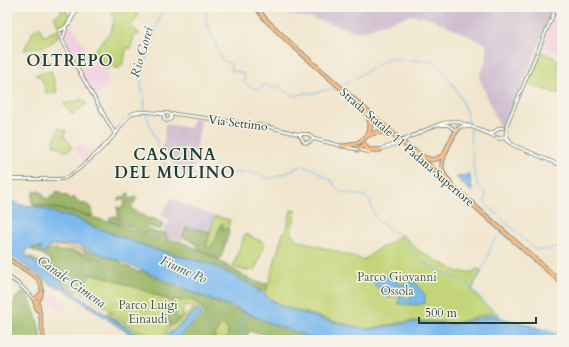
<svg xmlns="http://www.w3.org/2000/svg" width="569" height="347" font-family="Cardo,serif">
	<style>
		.built { fill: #f2cfe1 }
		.industrial { fill: #cfbdcf }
		.green { fill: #c3d578; stroke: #718956 }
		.forest { fill: #9ab668; stroke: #5c7a4e }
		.sand { fill: #eeda9e; stroke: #868c69 }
		.water { fill: #7bb9ee; stroke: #4d7b91; fill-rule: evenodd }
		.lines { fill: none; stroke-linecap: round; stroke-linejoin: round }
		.stream { stroke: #7bb9ee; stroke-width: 1 }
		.minor-casing { stroke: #889280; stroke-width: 4 }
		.major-casing { stroke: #889280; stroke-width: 4.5 }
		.highway-casing { stroke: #889280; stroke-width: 5.5 }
		.minor { stroke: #fff; stroke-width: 2 }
		.major { stroke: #fabc8b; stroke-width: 2.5 }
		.highway { stroke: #fabc8b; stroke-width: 3.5 }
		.minor-bridge-casing { stroke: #889280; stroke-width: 4; stroke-linecap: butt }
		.minor-bridge { stroke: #fff; stroke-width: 2 }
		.labels { text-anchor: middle; stroke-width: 3; stroke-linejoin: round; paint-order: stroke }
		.street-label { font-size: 12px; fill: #1f3d34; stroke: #f7f3e8 }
		.park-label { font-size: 12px; fill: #405b42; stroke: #f7f3e8 }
		.water-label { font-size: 13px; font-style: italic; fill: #365c62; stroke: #f7f3e8 }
		.district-label { font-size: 16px; font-weight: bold; letter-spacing: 1px; fill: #1f3d34; stroke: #f7f3e8 }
	</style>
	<rect width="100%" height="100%" fill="#f7f3e8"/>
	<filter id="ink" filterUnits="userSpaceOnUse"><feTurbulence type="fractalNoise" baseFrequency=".025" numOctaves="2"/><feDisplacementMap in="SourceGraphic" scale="8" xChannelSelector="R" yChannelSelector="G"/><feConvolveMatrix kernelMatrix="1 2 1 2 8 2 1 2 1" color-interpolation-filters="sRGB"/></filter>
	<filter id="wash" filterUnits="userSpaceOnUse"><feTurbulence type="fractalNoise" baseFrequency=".012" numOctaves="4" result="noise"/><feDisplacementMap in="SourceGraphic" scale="16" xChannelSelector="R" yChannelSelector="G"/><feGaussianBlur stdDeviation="0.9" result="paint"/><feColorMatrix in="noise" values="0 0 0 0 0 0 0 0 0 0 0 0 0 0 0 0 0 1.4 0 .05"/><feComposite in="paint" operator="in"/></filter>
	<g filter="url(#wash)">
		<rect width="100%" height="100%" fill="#f1e6cd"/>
		<path class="built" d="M 556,11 L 562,14 L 562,55 L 541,46 Z
			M 71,25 L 86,47 L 73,55 L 64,38 Z
			M 96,61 L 110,81 L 97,98 L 80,70 Z
			M 81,143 L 92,154 L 83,162 L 75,149 Z
			M 50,293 L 60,298 L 68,306 L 62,312 L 60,312 L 48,301 L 48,300 L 44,295 Z"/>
		<path class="industrial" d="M 259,7 L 554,7 L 509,117 L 505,126 L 503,127 L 499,126 L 498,123 L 479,77 L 487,57 L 486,44 L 430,18 L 411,15 L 360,32 L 310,18 L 268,11 Z
			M 193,118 L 201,119 L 193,173 L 181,172 L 166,154 L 162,146 L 164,144 L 165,124 L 191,128 Z
			M 172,198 L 194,209 L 215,216 L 210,232 L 186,227 L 182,241 L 176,239 L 168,239 L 163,230 L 170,221 L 161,214 Z"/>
		<path class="green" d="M 59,7 L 63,7 L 69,15 L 68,22 L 63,29 L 59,28 L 54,17 L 62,12 Z
			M 112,7 L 136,7 L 137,17 L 131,26 L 139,33 L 139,35 L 135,34 L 131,45 L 132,46 L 131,49 L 127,47 L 123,63 L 119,68 L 114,68 L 112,65 L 106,69 L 96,54 L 94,54 L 94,51 L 111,31 L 114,20 L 111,10 Z
			M 39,26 L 44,37 L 57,29 L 58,31 L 58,37 C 48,48 37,47 24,50 C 26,43 32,38 32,32 Z
			M 45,50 L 48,62 L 41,67 L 36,53 Z
			M 540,51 L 559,60 L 557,66 L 562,69 L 562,85 L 558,94 L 526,83 Z
			M 51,71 L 57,92 L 47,94 L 41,78 L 35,75 Z
			M 83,99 L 87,104 L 72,115 L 64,104 Z
			M 59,128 L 66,131 L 64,136 L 72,146 L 68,151 L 64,151 L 53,144 Z
			M 291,210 L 296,211 L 291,234 L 294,236 L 297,240 L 364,260 L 377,250 L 387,245 L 402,234 L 419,251 L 458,272 L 472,272 L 477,269 L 482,271 L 473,286 L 472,291 L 487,306 L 497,313 L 499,316 L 490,313 L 455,323 L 409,321 L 367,329 L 330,320 L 283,306 L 265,295 L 283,233 L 286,232 Z
			M 215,216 L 230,220 L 228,228 L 222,230 L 223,224 L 210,250 L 206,247 Z
			M 245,234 L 265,243 L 255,270 L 246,271 L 233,267 Z
			M 28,256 C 43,261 63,281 77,291 L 76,292 L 66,286 L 61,279 L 29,258 Z
			M 91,274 C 120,278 147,291 173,303 L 174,301 C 187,300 197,298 204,311 L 201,309 L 199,310 L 197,309 L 163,340 L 145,340 L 107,314 L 108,311 C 118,318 152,344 162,338 C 167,336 168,329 171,326 C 178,320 187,315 194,309 L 186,305 L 183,309 L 183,316 L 179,319 L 175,315 L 169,314 L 167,318 L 171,320 L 163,337 L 156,337 L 139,330 L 66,281 L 71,277 L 81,283 L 80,289 Z
			M 225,324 L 228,330 L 227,340 L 209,340 L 212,337 L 215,337 L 214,334 L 218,329 L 219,326 Z"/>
		<path class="forest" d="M 40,191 L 47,200 L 57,191 L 64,196 L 66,195 L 71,200 L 73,197 L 82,204 L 86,204 L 92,208 L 93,215 L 92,216 L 32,203 L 33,192 Z
			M 128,192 L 130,195 L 128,197 L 129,199 L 135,197 L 137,198 L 131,208 L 148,219 L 152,218 L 163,223 L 163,226 L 160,230 L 148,226 L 147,229 L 157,233 L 165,233 L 168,239 L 158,238 L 129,226 L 109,221 L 110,217 L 117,216 L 117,219 L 119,219 L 117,207 L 120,208 L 122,207 L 125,203 L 123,199 L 117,200 L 121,197 L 124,197 Z
			M 33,205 C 64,209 95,217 125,227 C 137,230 148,237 159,240 C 166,242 173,239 180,242 C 194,246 207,253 219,261 C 232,268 253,284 268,284 L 266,292 L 260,291 L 248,283 L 214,265 L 150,248 L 92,226 L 74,217 L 69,217 L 66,216 L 64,217 L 64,216 L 60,215 L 59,216 L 58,214 Z
			M 221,224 L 223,224 L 222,230 L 228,228 L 229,233 L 220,260 L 198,248 L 198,245 L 183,237 L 186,227 L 210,232 L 206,247 L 210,249 L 212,244 L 214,243 Z
			M 41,248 L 40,252 L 43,253 C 61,243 82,256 102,260 L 84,252 L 83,249 L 119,261 L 120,263 L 139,272 L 141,271 L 179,288 L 316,340 L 286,340 L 249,331 L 246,340 L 227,340 L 228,330 L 225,327 L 225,324 L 219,326 L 217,333 L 214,334 L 216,338 L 212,337 L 209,340 L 175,340 L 205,314 L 202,308 L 196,302 L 192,300 L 174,301 L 103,276 L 91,274 L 80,289 L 78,288 L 81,282 L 71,277 L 66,281 L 62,276 L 43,265 L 41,262 L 43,262 L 49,266 L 51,260 L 44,256 L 44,255 L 30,249 Z
			M 25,290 C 34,306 38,322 42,340 L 9,340 L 11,332 L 10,322 L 7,322 L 7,306 L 15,304 L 14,300 Z
			M 175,312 L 177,313 L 175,315 L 179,319 L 172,325 L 169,325 L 170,321 L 167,319 L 169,314 L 173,314 Z"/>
		<path class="sand" d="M 52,245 L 83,249 L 84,252 L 102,259 L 102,260 C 88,256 73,247 59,252 L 56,249 L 47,251 Z"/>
		<path class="water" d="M 469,173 L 472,190 L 472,192 L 456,177 L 465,176 Z
			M 7,198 L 20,205 L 34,206 L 58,214 L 59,216 L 60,215 L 64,216 L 65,217 L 66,216 L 69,217 L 74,217 L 91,226 L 156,250 L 213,265 L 248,283 L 282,307 L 329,321 L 368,329 L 413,322 L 456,324 L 490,315 L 525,324 L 562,335 L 562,340 L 316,340 L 265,321 L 234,307 L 207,298 L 123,262 L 78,245 L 52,245 L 43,253 L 40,252 L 42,247 L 26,249 L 26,256 L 60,279 L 63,285 L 144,340 L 138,340 L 62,288 L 52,285 L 12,257 L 11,248 L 7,248 Z
			M 389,275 L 396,279 L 397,283 C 402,286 403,284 407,282 C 410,282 413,283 415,282 L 425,295 L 425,303 L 416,305 L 400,304 L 398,304 L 400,297 L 398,295 L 387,298 L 388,293 L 379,289 L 374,284 L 376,280 L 387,277 ZM 406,287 L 411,294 L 410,299 L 406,298 L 402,295 L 403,288 Z
			M 198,309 L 203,313 L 175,340 L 163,340 Z"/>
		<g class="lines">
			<path class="stream" d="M 205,7 L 207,24 L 222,60 L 231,64 L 231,70 L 243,73 L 245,83 L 253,88 L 260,90 L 263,85 L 266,85 L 272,88 L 277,86 L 280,87 L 285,92 L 295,96 L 304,93 L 315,93 L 321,91 L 332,89 L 336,90 L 340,88
				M 344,85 L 370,69 L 390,58 L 435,62 C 440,66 443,71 447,77 C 459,92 465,105 469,124
				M 470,129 L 474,171 L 478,186 C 485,194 487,190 485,203 L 534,249 L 543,250 L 550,249 L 552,247 L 562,250
				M 159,148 L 144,109 L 145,104 L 141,84 L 146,61 L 163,7
				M 160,150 L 166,168 L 179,175 L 185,173 L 202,176 L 247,172 L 262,175 L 269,178 L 273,178 L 291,171 L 297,167 L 301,166
				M 304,167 L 313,169 L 332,181 L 335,186 L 341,192 L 365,196 L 370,201 L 374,215 L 380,223 L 398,234
				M 498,236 C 489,246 490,253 485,264 C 481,273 474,281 473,290 L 487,306 L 504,319
				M 400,237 L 406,241 L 420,261 L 430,266 L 466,283 L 470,286 L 473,290
				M 244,340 L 239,327 L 245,321 L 247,313"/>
		</g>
	</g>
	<g filter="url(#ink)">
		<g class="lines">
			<g class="minor-casing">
				<path id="minor" d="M 76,7 C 72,14 69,28 60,30 L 59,34 L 75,64 L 115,134
					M 69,24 L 78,7
					M 63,38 L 66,29
					M 161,114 L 164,116 L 164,119 L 167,121 L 171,119 L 171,115
					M 441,125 L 448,125 L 455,130 L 462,126 L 469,127
					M 299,134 L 304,142 L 307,143 L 314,139
					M 489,134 L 493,133 L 499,128 L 503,128
					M 506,135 L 511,143
					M 408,138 C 422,132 439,122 455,121 C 458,121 495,136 500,139 L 505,137 L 506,134 L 507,124 L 553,15 L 555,7
					M 504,138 L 511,144 L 562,166
					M 346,147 L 369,152
					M 379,150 L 395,144
					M 7,179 L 62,179 C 74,177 107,144 116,133 C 121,127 126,116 134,113 C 145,109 157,115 168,113 L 171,115 L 175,114 L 265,126 L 298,134 L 308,134 L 314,139 L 342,146
					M 7,276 L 20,285 L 34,299"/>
			</g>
			<g class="major-casing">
				<path id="major" d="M 7,258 L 36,277 C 44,285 43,293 38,301 L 35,302
					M 38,302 L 44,340
					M 37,310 L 34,300 L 40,294"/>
			</g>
			<g class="highway-casing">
				<path id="highway" d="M 256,7 L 266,20 L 290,43 L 562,283
					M 367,136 C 377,131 382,131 391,135
					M 364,144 L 368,150 L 380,150
					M 342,146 C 362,146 379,132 365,112
					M 358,150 L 361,148 L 364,144
					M 413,150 C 426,158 431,165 445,154
					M 450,182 C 447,178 442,174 442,168 C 441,158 452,137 458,129"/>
			</g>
			<use href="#minor" class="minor"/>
			<use href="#major" class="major"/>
			<use href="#highway" class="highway"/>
			<g class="minor-bridge-casing">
				<path id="minor-bridge" d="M 395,144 L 408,138"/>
			</g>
			<use href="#minor-bridge" class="minor-bridge"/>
		</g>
	</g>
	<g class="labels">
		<g class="street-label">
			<text transform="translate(238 123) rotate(7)" y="4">Via Settimo</text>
			<text transform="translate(407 147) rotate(41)" y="4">Strada Statale 11 Padana Superiore</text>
		</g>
		<g class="park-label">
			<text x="397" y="281">Parco Giovanni<tspan x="397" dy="14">Ossola</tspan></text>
			<text x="148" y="309">Parco Luigi<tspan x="148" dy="14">Einaudi</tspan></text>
		</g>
		<g class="water-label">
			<text transform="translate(141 52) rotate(-74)" y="5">Rio Gorei</text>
			<text transform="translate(184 269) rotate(24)" y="5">Fiume Po</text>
			<text transform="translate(72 281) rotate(35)" y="5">Canale Cimena</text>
		</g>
		<g class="district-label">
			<text x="70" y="66">OLTREPO</text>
			<text x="175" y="160">CASCINA<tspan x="175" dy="18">DEL MULINO</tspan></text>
		</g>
	</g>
	<rect width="569" height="347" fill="none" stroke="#f7f3e8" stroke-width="24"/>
	<path d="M419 317v6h117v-6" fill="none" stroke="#1f3d34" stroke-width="2"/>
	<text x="425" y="317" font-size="12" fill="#1f3d34" stroke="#f7f3e8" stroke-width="3" paint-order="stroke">500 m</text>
</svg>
